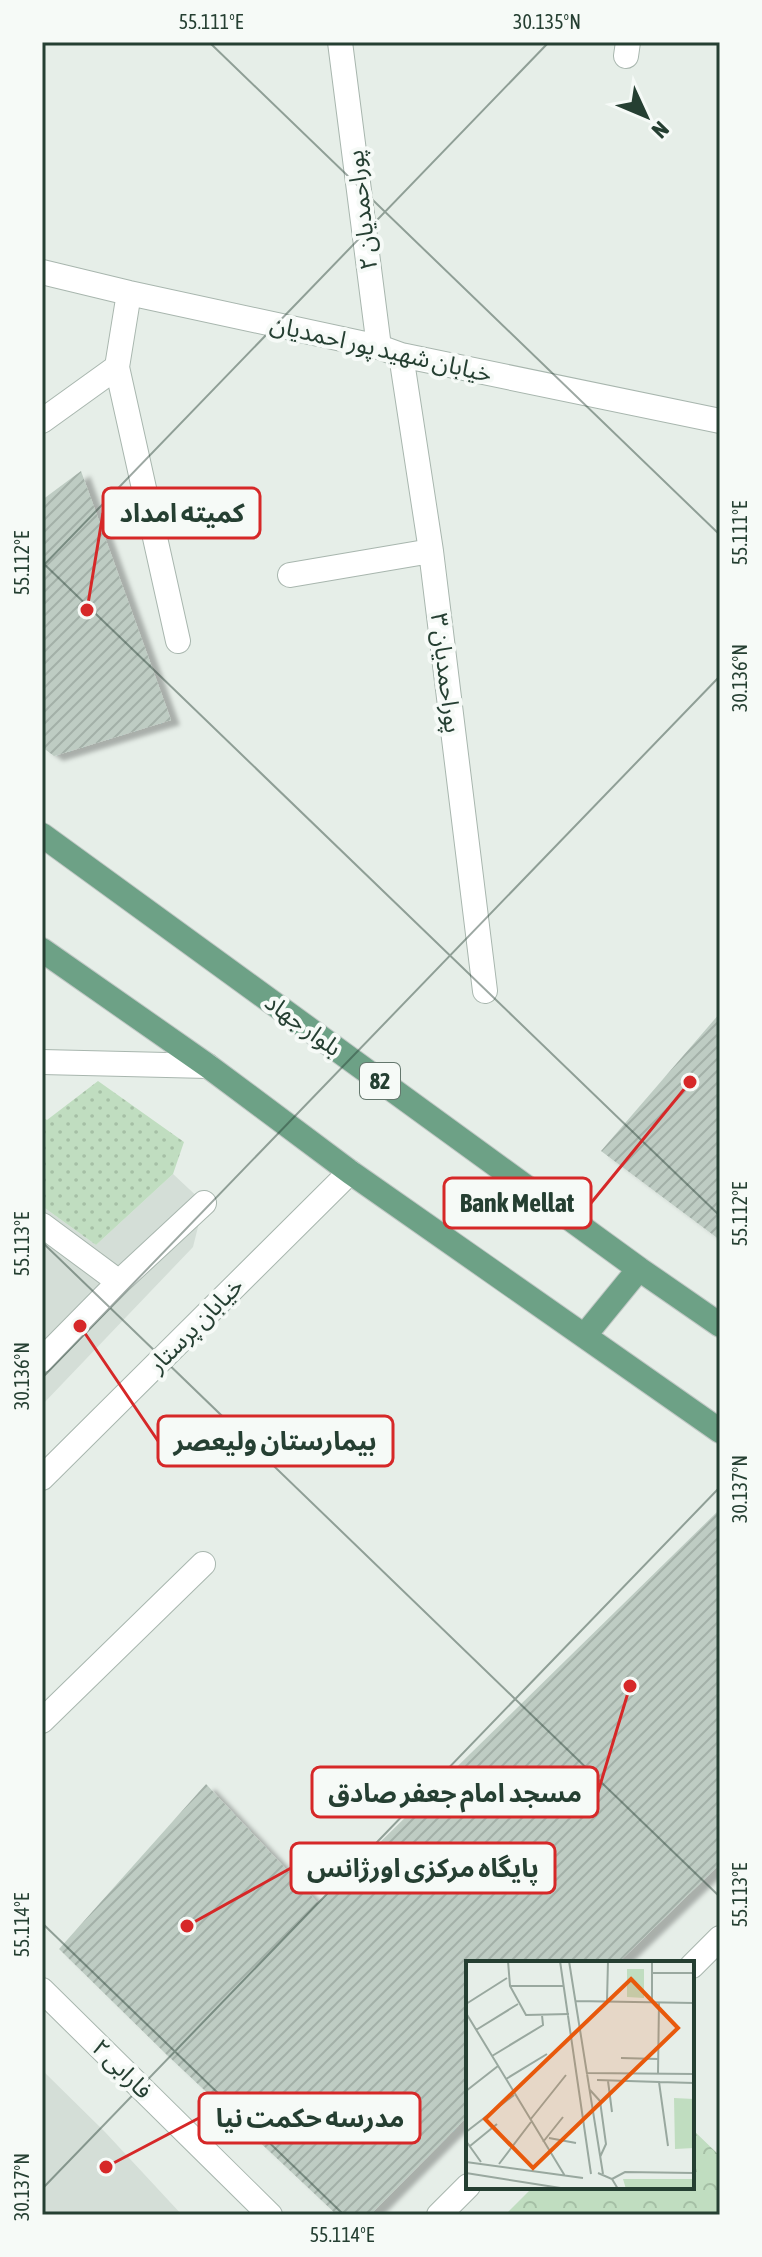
<svg xmlns="http://www.w3.org/2000/svg" width="762" height="2257" font-family="'Asap Condensed','Noto Sans Arabic',sans-serif">
	<style>
		.built { fill: #d4ded7 }
		.grass { fill: url(#grass-dots) }
		.forest { fill: url(#forest-crowns) }
		.building { fill: url(#building-hatch); filter: url(#shadow) }
		.lines { fill: none; stroke-linecap: round; stroke-linejoin: round }
		.minor-casing { stroke: #a8b6ae; stroke-width: 26 }
		.major-casing { stroke: #c2c9c6; stroke-width: 26 }
		.minor { stroke: #fff; stroke-width: 24 }
		.major { stroke: #6da186; stroke-width: 24 }
		.ticks { fill: none; stroke: #253f32; stroke-width: 2; stroke-opacity: 0.45 }
		.labels { text-anchor: middle; stroke-width: 8; stroke-linejoin: round; paint-order: stroke }
		.shield { fill: #f6faf7; stroke: #64776d; stroke-width: 2 }
		.shield-label { font-size: 22px; font-weight: bold; fill: #253f32 }
		.street-label { font-size: 24px; fill: #253f32; stroke: #f6faf7 }
		.inset-road { fill: none; stroke: #99a89f; stroke-width: 2 }
		.view { fill: #e8590c; fill-opacity: 0.15; stroke: #e8590c; stroke-width: 4 }
		.inset-edge { fill: none; stroke: #253f32; stroke-width: 4 }
		.leader { fill: none; stroke: #d62828; stroke-width: 3 }
		.callout-dot { fill: #d62828; stroke: #f6faf7; stroke-width: 3 }
		.callout { fill: #f6faf7; stroke: #d62828; stroke-width: 3 }
		.callout-label { font-size: 26px; text-anchor: middle; font-weight: bold; fill: #253f32 }
		.neatline { fill: none; stroke: #253f32; stroke-width: 3 }
		.ticks-label { font-size: 20px; text-anchor: middle; fill: #253f32 }
	</style>
	<defs>
		<pattern id="grass-dots" width="8" height="8" patternUnits="userSpaceOnUse" patternTransform="scale(2)"><rect width="8" height="8" fill="#c0ddc0"/><path d="M2 2h.1M6 6h.1" fill="none" stroke="#a5bfa5" stroke-width="1.8" stroke-linecap="round"/></pattern>
		<pattern id="forest-crowns" width="20" height="18" patternUnits="userSpaceOnUse" patternTransform="scale(2)"><rect width="20" height="18" fill="#c0ddc0"/><path d="M2 6a3 3 0 1 1 6 0M12 15a3 3 0 1 1 6 0" fill="none" stroke="#a5bfa5"/></pattern>
		<pattern id="building-hatch" width="6" height="6" patternUnits="userSpaceOnUse" patternTransform="scale(2)"><rect width="6" height="6" fill="#beccc3"/><path d="M-1 1l2-2M0 6l6-6M5 7l2-2" fill="none" stroke="#a3b0a8"/></pattern>
		<filter id="shadow"><feDropShadow dx="9" dy="5" stdDeviation="2" flood-color="#0004"/></filter>
	</defs>
	<rect width="100%" height="100%" fill="#e6eee8"/>
	<path class="built" d="M 173,1174 L 204,1203 L 193,1247 L 42,1405 L 42,1206 L 96,1245 Z
		M 42,2070 L 105,2132 L 182,2215 L 42,2215 Z"/>
	<path class="grass" d="M 98,1081 L 184,1142 L 173,1174 L 96,1245 L 42,1206 L 42,1117 L 47,1120 Z"/>
	<path class="forest" d="M 692,2129 L 720,2156 L 720,2215 L 506,2214 L 533,2187 L 692,2187 Z"/>
	<path class="building" d="M 81,471 L 171,720 L 54,756 L 42,747 L 42,500 Z
		M 720,1013 L 720,1240 L 601,1151 Z
		M 720,1509 L 720,1864 L 618,1963 L 468,1963 L 468,2116 L 370,2215 L 337,2215 L 167,2055 L 59,1949 L 206,1784 L 318,1903 Z"/>
	<g class="lines">
		<g class="minor-casing">
			<path id="minor" d="M 340,42 L 379,347
				M 626,56 L 628,42
				M 42,272 L 129,293 L 379,347 L 401,355 L 720,421
				M 129,293 L 117,367 L 178,641
				M 401,355 L 431,551 L 485,991
				M 42,421 L 117,367
				M 290,575 L 431,551
				M 42,1062 L 208,1066
				M 42,1225 L 119,1282
				M 42,1360 L 119,1282 L 204,1203
				M 42,1478 L 350,1172
				M 42,1721 L 203,1564
				M 692,1966 L 720,1938
				M 42,1990 L 270,2215
				M 439,2215 L 468,2186"/>
		</g>
		<g class="major-casing">
			<path id="major" d="M 42,835 L 639,1269 L 720,1325
				M 42,950 L 208,1066 L 350,1172 L 720,1431
				M 585,1335 L 639,1269"/>
		</g>
		<use href="#minor" class="minor"/>
		<use href="#major" class="major"/>
	</g>
	<path class="ticks" d="M 209,42 L 720,535M 42,562 L 720,1216M 42,567 L 549,42M 42,1242 L 720,1897M 42,1378 L 720,676M 42,1923 L 344,2215M 42,2189 L 720,1487"/>
	<g class="labels">
		<rect class="shield" x="360" y="1063" width="40" height="36" rx="6"/>
		<g class="shield-label">
			<text x="380" y="1089">82</text>
		</g>
		<g class="street-label">
			<text transform="translate(362 210) rotate(-97)" y="8">پوراحمدیان ۲</text>
			<text transform="translate(381 349) rotate(13)" y="8">خیابان شهید پور احمدیان</text>
			<text transform="translate(446 673) rotate(83)" y="8">پوراحمدیان ۳</text>
			<text transform="translate(303 1025) rotate(36)" y="8">بلوار جهاد</text>
			<text transform="translate(196 1325) rotate(-45)" y="8">خیابان پرستار</text>
			<text transform="translate(122 2069) rotate(45)" y="8">فارابی ۲</text>
		</g>
	</g>
	<g transform="translate(466 1961)">
		<rect width="228" height="228" fill="#e6eee8"/>
		<path d="M 161,8 L 178,8 L 178,37 L 161,36 ZM 208,137 L 228,138 L 228,187 L 209,188 ZM 157,218 L 228,218 L 228,228 L 160,228 Z" fill="#c0ddc0"/>
		<path class="inset-road" d="M 42,0 L 44,25 L 60,54 L 103,53M 94,0 L 125,213M 103,0 L 137,213M 186,12 L 228,12M 44,25 L 98,25M 109,40 L 228,42M 141,40 L 142,0M 186,41 L 186,0M 0,43 L 41,17M 0,52 L 99,215M 10,69 L 52,43M 26,95 L 77,64 L 76,54M 155,97 L 192,98M 120,112 L 228,113M 192,113 L 193,41M 40,118 L 81,93M 131,119 L 193,121 L 202,185M 142,120 L 146,151M 193,121 L 228,122M 124,129 L 134,140 L 140,183 L 134,196M 0,130 L 32,105M 64,159 L 100,114M 0,171 L 48,134M 83,177 L 110,182M 0,180 L 15,201M 77,181 L 97,156M 4,185 L 31,163M 0,201 L 117,217M 33,203 L 65,161M 0,212 L 101,228M 132,212 L 146,218 L 152,228M 146,218 L 159,211 L 228,212"/>
		<path class="view" d="M 165,18 L 212,67 L 67,207 L 19,158 Z"/>
		<rect width="228" height="228" class="inset-edge"/>
	</g>
	<path class="leader" d="M87 610L103 513M690 1082L591 1203M80 1326L158 1441M630 1686L598 1792M187 1926L291 1868M106 2167L199 2118"/>
	<g class="callout-dot">
		<circle cx="87" cy="610" r="8"/>
		<circle cx="690" cy="1082" r="8"/>
		<circle cx="80" cy="1326" r="8"/>
		<circle cx="630" cy="1686" r="8"/>
		<circle cx="187" cy="1926" r="8"/>
		<circle cx="106" cy="2167" r="8"/>
	</g>
	<g class="callout">
		<rect x="103" y="488" width="157" height="50" rx="8"/>
		<rect x="444" y="1178" width="147" height="50" rx="8"/>
		<rect x="158" y="1416" width="235" height="50" rx="8"/>
		<rect x="312" y="1767" width="286" height="50" rx="8"/>
		<rect x="291" y="1843" width="264" height="50" rx="8"/>
		<rect x="199" y="2093" width="221" height="50" rx="8"/>
	</g>
	<g class="callout-label">
		<text x="182" y="522">کمیته امداد</text>
		<text x="517" y="1212">Bank Mellat</text>
		<text x="275" y="1450">بیمارستان ولیعصر</text>
		<text x="455" y="1802">مسجد امام جعفر صادق</text>
		<text x="423" y="1877">پایگاه مرکزی اورژانس</text>
		<text x="310" y="2127">مدرسه حکمت نیا</text>
	</g>
	<rect width="762" height="2257" fill="none" stroke="#f6faf7" stroke-width="88"/>
	<g transform="translate(646 116) rotate(134)" stroke="#f6faf7" stroke-width="6" paint-order="stroke">
	<path d="M0-6L14 30L0 20L-14 30Z" fill="#253f32"/>
	<text y="-12" font-size="22" font-weight="bold" text-anchor="middle" fill="#253f32">N</text>
	</g>
	<rect x="44" y="44" width="674" height="2169" class="neatline"/>
	<g class="ticks-label">
		<text x="211" y="29">55.111°E</text>
		<text x="547" y="29">30.135°N</text>
		<text transform="translate(740 533) rotate(-90)" y="7">55.111°E</text>
		<text transform="translate(22 563) rotate(-90)" y="7">55.112°E</text>
		<text transform="translate(740 678) rotate(-90)" y="7">30.136°N</text>
		<text transform="translate(740 1214) rotate(-90)" y="7">55.112°E</text>
		<text transform="translate(22 1244) rotate(-90)" y="7">55.113°E</text>
		<text transform="translate(22 1376) rotate(-90)" y="7">30.136°N</text>
		<text transform="translate(740 1489) rotate(-90)" y="7">30.137°N</text>
		<text transform="translate(740 1895) rotate(-90)" y="7">55.113°E</text>
		<text transform="translate(22 1925) rotate(-90)" y="7">55.114°E</text>
		<text transform="translate(22 2187) rotate(-90)" y="7">30.137°N</text>
		<text x="342" y="2242">55.114°E</text>
	</g>
</svg>
